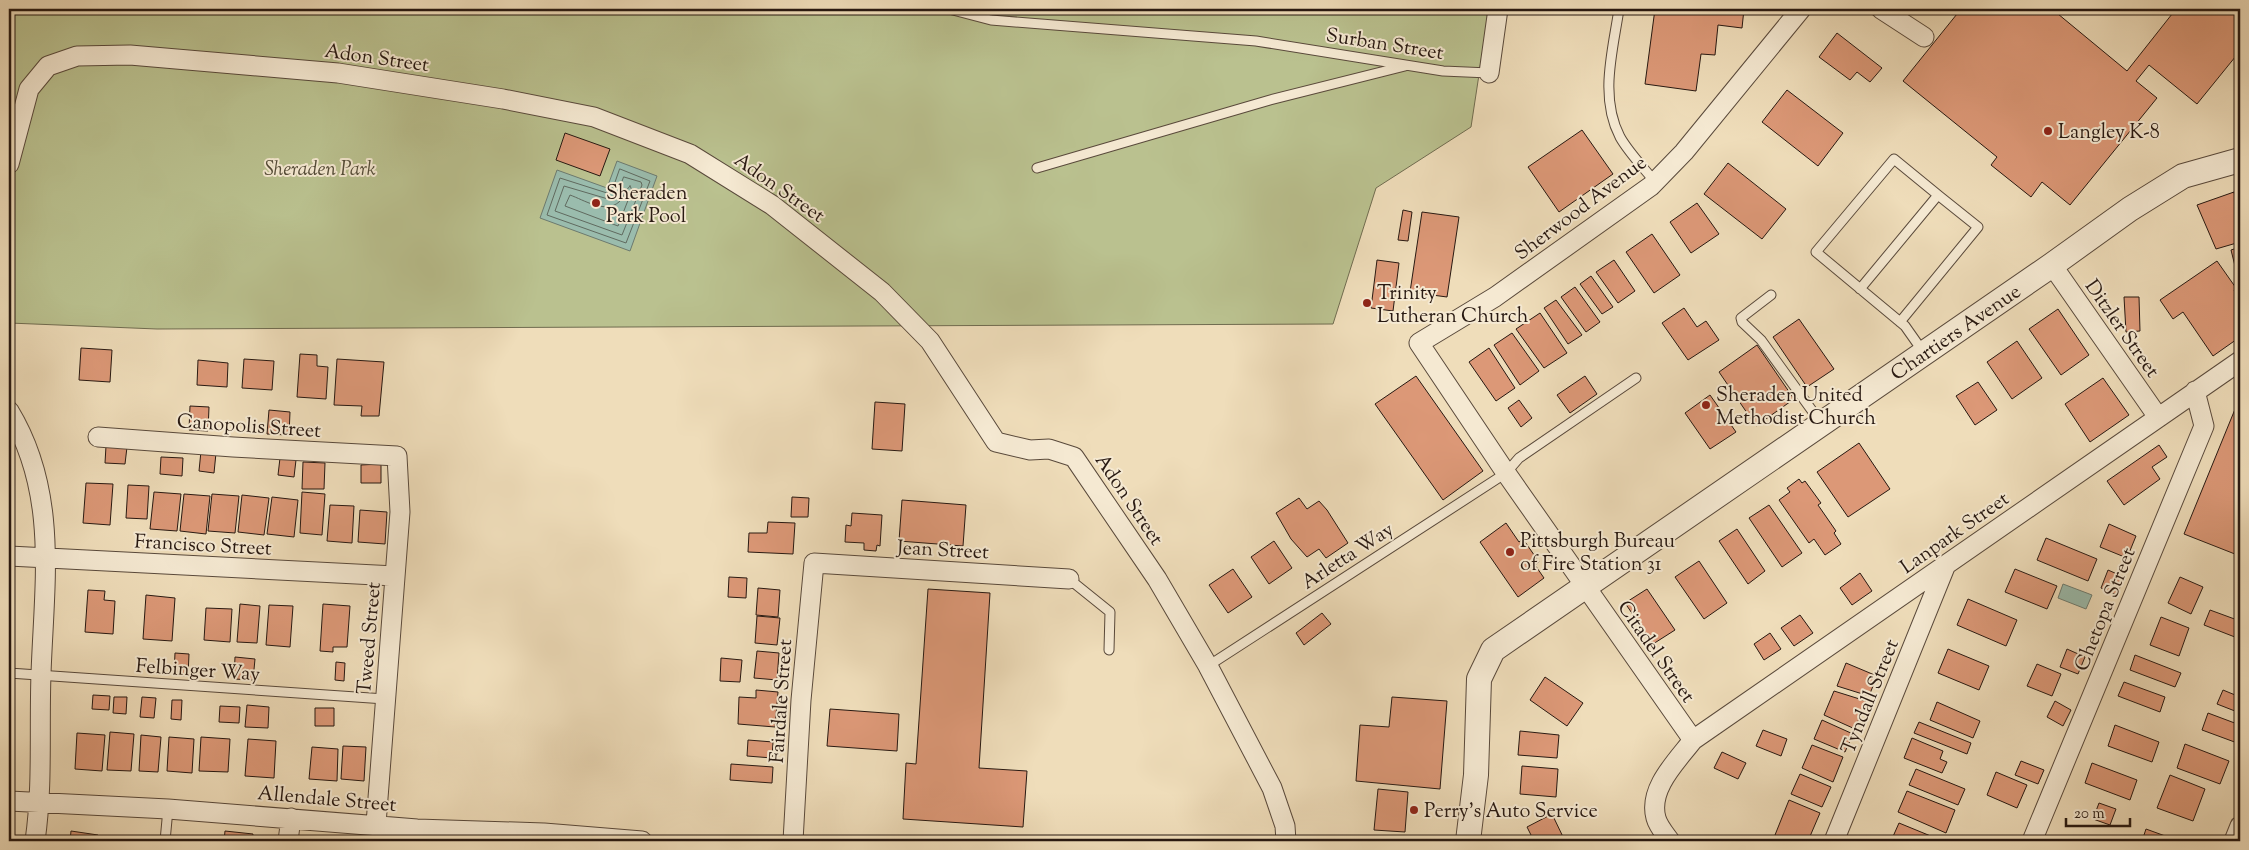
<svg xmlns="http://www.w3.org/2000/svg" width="2249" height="850" font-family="'Sorts Mill Goudy',serif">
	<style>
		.green { fill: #bac18f; stroke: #706c50 }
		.water { fill: #9abcad; stroke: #6c7a6f }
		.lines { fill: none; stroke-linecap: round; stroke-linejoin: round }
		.shore { stroke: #606a5f; stroke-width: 1 }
		.building { fill: #dc9877; stroke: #271811 }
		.service-casing { stroke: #59493b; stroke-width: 11 }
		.minor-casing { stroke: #59493b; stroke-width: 21 }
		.tertiary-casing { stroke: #59493b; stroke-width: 26 }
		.service { stroke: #f5e9d2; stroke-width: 9 }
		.minor { stroke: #f5e9d2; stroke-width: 19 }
		.tertiary { stroke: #f5e9d2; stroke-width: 24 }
		.poi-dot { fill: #8f2418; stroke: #f5e9d2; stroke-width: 2 }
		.labels { text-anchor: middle; stroke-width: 4; stroke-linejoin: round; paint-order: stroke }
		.street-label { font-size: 20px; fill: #271811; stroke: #f5e9d2 }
		.poi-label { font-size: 20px; fill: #271811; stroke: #f5e9d2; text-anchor: start }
		.park-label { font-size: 20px; font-style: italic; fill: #534b37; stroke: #f5e9d2 }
	</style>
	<rect width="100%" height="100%" fill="#efddba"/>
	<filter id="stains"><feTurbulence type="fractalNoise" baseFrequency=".004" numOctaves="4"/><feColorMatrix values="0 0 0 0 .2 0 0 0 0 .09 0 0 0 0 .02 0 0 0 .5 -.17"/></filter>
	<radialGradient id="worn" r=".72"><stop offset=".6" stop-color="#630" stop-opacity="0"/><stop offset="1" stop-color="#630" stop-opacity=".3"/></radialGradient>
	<path class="green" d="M 9,9 L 1489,9 L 1471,127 L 1376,188 L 1333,324 L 157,329 L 9,323 Z"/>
	<path class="water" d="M 617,161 L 657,176 L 630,251 L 540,218 L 557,170 L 607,188 Z
		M 2063,584 L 2092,595 L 2086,609 L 2058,598 Z"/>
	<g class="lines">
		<path class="shore" d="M 620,169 L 650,181 L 626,243 L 547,215 L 560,178 L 607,193 L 612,190 Z
			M 624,177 L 641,182 L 642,185 L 622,235 L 555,211 L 564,186 L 608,199 L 617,194 Z
			M 630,186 L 632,190 L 618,226 L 565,206 L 570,195 C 584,200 605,214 619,202 C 624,198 625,190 630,186 Z"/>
	</g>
	<path class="building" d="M 1655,9 L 1744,9 L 1742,28 L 1718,25 L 1715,55 L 1701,54 L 1696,91 L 1645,84 Z
		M 1961,9 L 2052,9 L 2127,71 L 2176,9 L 2240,9 L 2240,51 L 2197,104 L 2149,65 L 2136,81 L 2157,98 L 2070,205 L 2042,182 L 2031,197 L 1991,165 L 1997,157 L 1903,81 Z
		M 1837,33 L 1882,68 L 1870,82 L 1857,72 L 1850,80 L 1819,57 Z
		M 1787,90 L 1843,133 L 1818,166 L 1762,122 Z
		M 1582,130 L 1613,174 L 1559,212 L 1528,167 Z
		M 565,133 L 610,149 L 600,176 L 556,160 Z
		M 1728,163 L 1786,209 L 1762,239 L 1704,194 Z
		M 2234,192 L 2240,219 L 2240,242 L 2216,249 L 2197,205 Z
		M 1697,203 L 1719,234 L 1691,253 L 1670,222 Z
		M 1403,210 L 1412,212 L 1408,241 L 1398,240 Z
		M 1422,212 L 1459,217 L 1447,297 L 1410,292 Z
		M 1652,234 L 1680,275 L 1654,293 L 1626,252 Z
		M 2240,247 L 2240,269 L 2236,270 L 2231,250 Z
		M 1377,260 L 1399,263 L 1393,311 L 1371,308 Z
		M 1614,260 L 1635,291 L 1618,303 L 1596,272 Z
		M 2217,261 L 2236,288 L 2234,290 L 2240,300 L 2240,305 L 2237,307 L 2240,311 L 2240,337 L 2213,356 L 2183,312 L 2173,319 L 2160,300 Z
		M 1591,276 L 1613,307 L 1602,314 L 1580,284 Z
		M 1575,287 L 1600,322 L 1586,332 L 1561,297 Z
		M 2124,297 L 2139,297 L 2140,331 L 2126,332 Z
		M 1556,300 L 1582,335 L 1568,344 L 1544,308 Z
		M 1684,308 L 1697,327 L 1706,321 L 1719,340 L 1688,360 L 1662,323 Z
		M 2058,309 L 2089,355 L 2061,375 L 2029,329 Z
		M 1540,313 L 1567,353 L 1544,368 L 1516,329 Z
		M 1799,319 L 1834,369 L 1807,387 L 1773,337 Z
		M 1512,333 L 1539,371 L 1520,385 L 1494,345 Z
		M 2017,341 L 2042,378 L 2012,399 L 1987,362 Z
		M 1757,345 L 1794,399 L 1756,426 L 1719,372 Z
		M 81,348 L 112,350 L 110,382 L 79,380 Z
		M 1489,348 L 1515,388 L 1496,401 L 1469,362 Z
		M 300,354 L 317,355 L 317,366 L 328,367 L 326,399 L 297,397 Z
		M 244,359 L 274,361 L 272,390 L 242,388 Z
		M 337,359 L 384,362 L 379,416 L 361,416 L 362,406 L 334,405 Z
		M 198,360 L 228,363 L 227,387 L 197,385 Z
		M 1416,376 L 1483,471 L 1443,500 L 1375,404 Z
		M 1585,376 L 1597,394 L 1570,413 L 1557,395 Z
		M 2103,378 L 2129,415 L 2090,442 L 2065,404 Z
		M 1978,382 L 1997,410 L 1975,425 L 1956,396 Z
		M 1710,395 L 1736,432 L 1710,449 L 1685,413 Z
		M 2240,397 L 2240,556 L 2184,534 Z
		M 1519,400 L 1532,418 L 1521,427 L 1508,408 Z
		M 875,402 L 905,404 L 902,451 L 872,449 Z
		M 190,406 L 209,407 L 208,431 L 189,430 Z
		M 269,410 L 290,412 L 289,435 L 267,434 Z
		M 1859,443 L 1890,489 L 1848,517 L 1817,472 Z
		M 2159,445 L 2167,457 L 2152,467 L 2160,479 L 2124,505 L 2107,481 Z
		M 106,446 L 127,447 L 125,464 L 105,463 Z
		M 201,451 L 216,453 L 214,473 L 199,471 Z
		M 161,457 L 183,458 L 182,476 L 160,474 Z
		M 280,458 L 296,460 L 294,477 L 278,475 Z
		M 303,462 L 325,463 L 324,489 L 302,489 Z
		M 381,464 L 381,483 L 361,483 L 361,465 Z
		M 1799,479 L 1802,483 L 1805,481 L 1821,503 L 1818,505 L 1836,531 L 1834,533 L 1841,544 L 1825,555 L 1814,539 L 1809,543 L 1779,500 L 1790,492 L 1787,488 Z
		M 86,483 L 113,484 L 110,525 L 83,523 Z
		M 128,485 L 149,486 L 147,519 L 126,518 Z
		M 9,488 L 12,488 L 10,515 L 9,515 Z
		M 154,492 L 181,494 L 177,531 L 150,529 Z
		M 302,492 L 325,494 L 322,535 L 300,533 Z
		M 184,494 L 210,496 L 206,534 L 180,531 Z
		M 212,494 L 239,496 L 235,533 L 208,531 Z
		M 242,495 L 269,498 L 264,535 L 238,532 Z
		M 272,497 L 298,500 L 294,537 L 267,534 Z
		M 792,497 L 809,498 L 808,517 L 791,517 Z
		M 1299,498 L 1307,509 L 1319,501 L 1327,510 L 1348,543 L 1326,558 L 1319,549 L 1307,557 L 1291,539 L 1276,513 Z
		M 902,500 L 966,505 L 963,546 L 899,541 Z
		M 330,505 L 354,506 L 352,543 L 327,541 Z
		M 1769,505 L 1802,553 L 1782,567 L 1749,518 Z
		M 360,510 L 387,512 L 385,544 L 358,542 Z
		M 852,513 L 882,515 L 880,546 L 877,545 L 876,551 L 864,550 L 864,543 L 845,542 L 846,525 L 851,526 Z
		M 768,522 L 795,523 L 793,554 L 748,552 L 749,533 L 767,533 Z
		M 1506,523 L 1519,542 L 1523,539 L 1539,562 L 1535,565 L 1544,578 L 1518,597 L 1480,542 Z
		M 2109,524 L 2136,536 L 2127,558 L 2100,547 Z
		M 1737,529 L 1765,571 L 1748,584 L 1719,541 Z
		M 2046,538 L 2097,559 L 2088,581 L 2037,560 Z
		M 1274,541 L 1292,568 L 1269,584 L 1251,557 Z
		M 1699,561 L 1727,603 L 1704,619 L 1675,577 Z
		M 1233,569 L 1252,597 L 1228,613 L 1209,585 Z
		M 2015,569 L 2057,586 L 2047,609 L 2005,592 Z
		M 2108,570 L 2124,577 L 2117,595 L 2101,588 Z
		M 1860,573 L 1872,591 L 1852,605 L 1840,588 Z
		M 729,577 L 747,578 L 746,598 L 728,597 Z
		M 2180,577 L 2203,587 L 2191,614 L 2168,603 Z
		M 758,588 L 780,590 L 778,617 L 756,615 Z
		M 928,589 L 990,593 L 979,768 L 1027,771 L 1023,827 L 903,819 L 906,763 L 916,764 Z
		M 1647,589 L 1675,630 L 1653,644 L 1625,603 Z
		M 9,590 L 12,590 L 9,632 Z
		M 88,590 L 105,591 L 104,600 L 115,601 L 113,634 L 85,632 Z
		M 146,595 L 175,598 L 172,641 L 143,639 Z
		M 1968,599 L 2017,620 L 2006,646 L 1957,625 Z
		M 240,604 L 260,606 L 257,643 L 237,642 Z
		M 323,604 L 350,606 L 347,647 L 333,647 L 333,652 L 320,651 Z
		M 269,605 L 293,606 L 290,647 L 266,645 Z
		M 206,608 L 232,609 L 230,642 L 204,640 Z
		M 2210,610 L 2240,621 L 2240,639 L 2204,625 Z
		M 1322,613 L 1331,624 L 1304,645 L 1296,633 Z
		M 1800,615 L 1813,633 L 1794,646 L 1781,628 Z
		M 757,616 L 780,618 L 777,645 L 755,643 Z
		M 2161,617 L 2189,628 L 2179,656 L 2150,645 Z
		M 1770,633 L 1781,649 L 1764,660 L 1754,644 Z
		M 1948,649 L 1989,666 L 1979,690 L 1938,673 Z
		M 2067,649 L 2085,657 L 2078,674 L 2060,667 Z
		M 757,651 L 779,653 L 777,680 L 754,678 Z
		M 175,653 L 189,654 L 188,676 L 174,675 Z
		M 2135,655 L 2181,673 L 2175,687 L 2130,670 Z
		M 235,657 L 255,659 L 253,680 L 234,679 Z
		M 721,658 L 742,660 L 740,682 L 720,681 Z
		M 336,662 L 345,663 L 344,681 L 335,680 Z
		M 1846,663 L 1877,676 L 1869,696 L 1837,686 Z
		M 2037,664 L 2061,674 L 2052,696 L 2027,686 Z
		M 1545,677 L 1583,703 L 1567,726 L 1530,700 Z
		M 2124,682 L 2165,697 L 2160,712 L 2118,696 Z
		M 756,690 L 778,692 L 775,727 L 738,724 L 739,697 L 756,698 Z
		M 2223,690 L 2240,697 L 2240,713 L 2217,704 Z
		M 1834,691 L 1866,701 L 1855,729 L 1824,715 Z
		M 93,695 L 110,696 L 109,710 L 92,709 Z
		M 114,697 L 127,697 L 126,714 L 113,713 Z
		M 142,697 L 156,698 L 154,718 L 140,717 Z
		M 1392,697 L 1447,701 L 1440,789 L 1356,781 L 1360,725 L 1389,727 Z
		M 172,700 L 182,700 L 181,720 L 171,719 Z
		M 2055,701 L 2071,710 L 2063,726 L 2047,717 Z
		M 1937,702 L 1980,721 L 1973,738 L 1930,720 Z
		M 247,705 L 269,707 L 268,728 L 245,727 Z
		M 220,706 L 240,707 L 239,723 L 219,722 Z
		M 315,708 L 334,708 L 334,726 L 315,726 Z
		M 830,709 L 899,714 L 897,751 L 827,746 Z
		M 2208,713 L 2240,725 L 2240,744 L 2202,730 Z
		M 1822,720 L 1853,734 L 1845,752 L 1814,739 Z
		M 1919,722 L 1971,743 L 1967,754 L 1914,733 Z
		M 2115,725 L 2159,742 L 2152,762 L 2108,746 Z
		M 1763,730 L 1787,739 L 1781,756 L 1756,746 Z
		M 1520,731 L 1559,735 L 1557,758 L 1518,755 Z
		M 110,732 L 134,734 L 131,771 L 107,770 Z
		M 77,733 L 105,735 L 102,771 L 75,769 Z
		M 141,735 L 161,737 L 158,772 L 139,771 Z
		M 169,737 L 194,739 L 192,773 L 167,771 Z
		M 201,737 L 230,739 L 228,772 L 199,771 Z
		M 1912,738 L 1943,751 L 1940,759 L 1947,762 L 1942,773 L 1904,758 Z
		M 248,739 L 276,741 L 274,778 L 245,776 Z
		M 748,740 L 773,742 L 772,758 L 747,756 Z
		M 2185,744 L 2229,761 L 2220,784 L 2177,768 Z
		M 1812,745 L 1843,757 L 1833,782 L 1802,768 Z
		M 343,746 L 366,747 L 364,781 L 341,779 Z
		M 312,747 L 338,749 L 337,781 L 309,779 Z
		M 1722,752 L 1746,763 L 1738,779 L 1714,768 Z
		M 2021,761 L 2044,770 L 2038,784 L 2015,775 Z
		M 2092,763 L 2137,780 L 2130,800 L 2085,783 Z
		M 731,764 L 773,767 L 772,783 L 730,780 Z
		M 1522,766 L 1558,769 L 1556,797 L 1520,794 Z
		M 1916,769 L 1965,789 L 1958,805 L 1909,785 Z
		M 1996,772 L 2027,785 L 2017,808 L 1987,795 Z
		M 1800,774 L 1831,787 L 1822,807 L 1791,794 Z
		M 2170,775 L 2205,789 L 2193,821 L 2157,808 Z
		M 1378,789 L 1408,792 L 1405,832 L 1374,830 Z
		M 1907,791 L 1955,810 L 1946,833 L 1898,812 Z
		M 1789,800 L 1820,813 L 1808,841 L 1790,841 L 1775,835 Z
		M 2099,803 L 2116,809 L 2110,825 L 2093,819 Z
		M 1552,814 L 1565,841 L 1534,841 L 1527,827 Z
		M 1899,823 L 1938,839 L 1937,841 L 1891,841 Z
		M 2146,829 L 2179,841 L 2142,841 Z
		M 71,831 L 98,835 L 97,841 L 70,841 Z
		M 225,831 L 253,834 L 252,841 L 224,841 Z
		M 131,837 L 155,839 L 155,841 L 130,841 Z"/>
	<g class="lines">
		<g class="service-casing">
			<path id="service" d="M 949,9 L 991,20 L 1256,41 L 1443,71 L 1489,73
				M 1619,9 C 1613,50 1599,97 1620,137 C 1629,153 1644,168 1655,182
				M 1037,168 L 1270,100 L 1405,66
				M 1860,289 L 1938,195 L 1894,159 L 1816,252 L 1905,326 L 1924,353
				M 1771,295 L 1741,318 L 1742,322 L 1761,340 L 1821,423
				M 1900,322 L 1978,227 L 1938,195
				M 1069,579 L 1110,612 L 1109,650
				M 1208,666 L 1506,473 L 1519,458 L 1636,378
				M 9,673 L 385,699
				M 165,841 L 168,809
				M 416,841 L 417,829"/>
		</g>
		<g class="minor-casing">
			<path id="minor" d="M 1881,9 L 1924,37
				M 1489,73 L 1498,9
				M 9,164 L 29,89 L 48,66 L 77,56 L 130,55 L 338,73 L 503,99 L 594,117 L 690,154 L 772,205 L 882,292 L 930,341 L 996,442 L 1030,450 L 1049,449 L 1074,457 L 1157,579 L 1208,666 L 1272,788 L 1285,826 L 1286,841
				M 2052,265 L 2158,417
				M 9,411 C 59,493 44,584 41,674 C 39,730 43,786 35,841
				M 98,437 L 233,447 L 397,456 L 400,512 L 376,824
				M 9,556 L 395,576
				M 1693,740 L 1506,473 L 1419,343 L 1495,297 L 1651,186 L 1684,152 L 1801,9
				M 9,801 L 168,809 L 417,829 L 544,833 L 642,841
				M 288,841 L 291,818
				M 793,841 L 801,700 L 814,563 L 1069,579
				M 1670,841 C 1665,834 1658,826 1656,818 C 1648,789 1676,762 1693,740 L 2240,361
				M 1834,841 L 1945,567
				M 2032,841 L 2204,426 L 2195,391
				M 2234,841 L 2240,826"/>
		</g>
		<g class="tertiary-casing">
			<g id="tertiary">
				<path id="s1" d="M 1468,841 L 1476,775 L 1479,679 L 1493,650 L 2052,265 L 2130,209 L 2183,176 L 2240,160"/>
			</g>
		</g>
		<use href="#service" class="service"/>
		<use href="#minor" class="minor"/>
		<use href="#tertiary" class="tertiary"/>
	</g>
	<g class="poi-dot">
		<circle cx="2048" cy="131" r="5"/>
		<circle cx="596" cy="203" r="5"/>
		<circle cx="1367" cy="303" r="5"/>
		<circle cx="1706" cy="405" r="5"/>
		<circle cx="1510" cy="552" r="5"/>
		<circle cx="1414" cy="810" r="5"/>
	</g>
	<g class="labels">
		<g class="street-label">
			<text transform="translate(1385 43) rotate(9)" y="7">Surban Street</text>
			<text transform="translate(377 57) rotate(8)" y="7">Adon Street</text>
			<text transform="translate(780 187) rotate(35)" y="7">Adon Street</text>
			<text transform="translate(1580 207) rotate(-37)" y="7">Sherwood Avenue</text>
			<text transform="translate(2123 328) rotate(55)" y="7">Ditzler Street</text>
			<text dy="7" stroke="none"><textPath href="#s1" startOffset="756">Chartiers Avenue</textPath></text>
			<text transform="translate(249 425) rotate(4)" y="7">Canopolis Street</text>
			<text transform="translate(1130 499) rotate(56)" y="7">Adon Street</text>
			<text transform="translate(1954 532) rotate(-35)" y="7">Lanpark Street</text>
			<text transform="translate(203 544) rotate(3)" y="7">Francisco Street</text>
			<text transform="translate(943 549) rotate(3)" y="7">Jean Street</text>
			<text transform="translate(1347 555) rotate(-33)" y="7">Arletta Way</text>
			<text transform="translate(2104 609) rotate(-68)" y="7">Chetopa Street</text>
			<text transform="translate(368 638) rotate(-85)" y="7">Tweed Street</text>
			<text transform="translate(1657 651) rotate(55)" y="7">Citadel Street</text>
			<text transform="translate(198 669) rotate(4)" y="7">Felbinger Way</text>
			<text transform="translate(1869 696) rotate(-68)" y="7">Tyndall Street</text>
			<text transform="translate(780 701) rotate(-86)" y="7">Fairdale Street</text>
			<text transform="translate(327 798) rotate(5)" y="7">Allendale Street</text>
		</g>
		<g class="poi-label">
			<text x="2058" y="138">Langley K-8</text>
			<text x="606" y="199">Sheraden<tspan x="606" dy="23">Park Pool</tspan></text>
			<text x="1377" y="299">Trinity<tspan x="1377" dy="23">Lutheran Church</tspan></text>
			<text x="1716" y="401">Sheraden United<tspan x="1716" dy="23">Methodist Church</tspan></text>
			<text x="1520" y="547">Pittsburgh Bureau<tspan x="1520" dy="23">of Fire Station 31</tspan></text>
			<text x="1424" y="817">Perry's Auto Service</text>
		</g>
		<g class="park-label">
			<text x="320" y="175">Sheraden Park</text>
		</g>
	</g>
	<rect width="2249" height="850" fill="none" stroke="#efddba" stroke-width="30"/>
	<rect x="10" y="10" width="2229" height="830" fill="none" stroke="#271811" stroke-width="2.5"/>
	<rect x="15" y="15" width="2219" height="820" fill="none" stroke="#271811"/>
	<path d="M2066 818v8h64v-8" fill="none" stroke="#271811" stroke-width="2.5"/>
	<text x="2074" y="818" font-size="15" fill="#271811" stroke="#f5e9d2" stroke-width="4" paint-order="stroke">20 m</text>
	<rect width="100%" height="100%" filter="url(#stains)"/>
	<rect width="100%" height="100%" fill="url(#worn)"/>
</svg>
